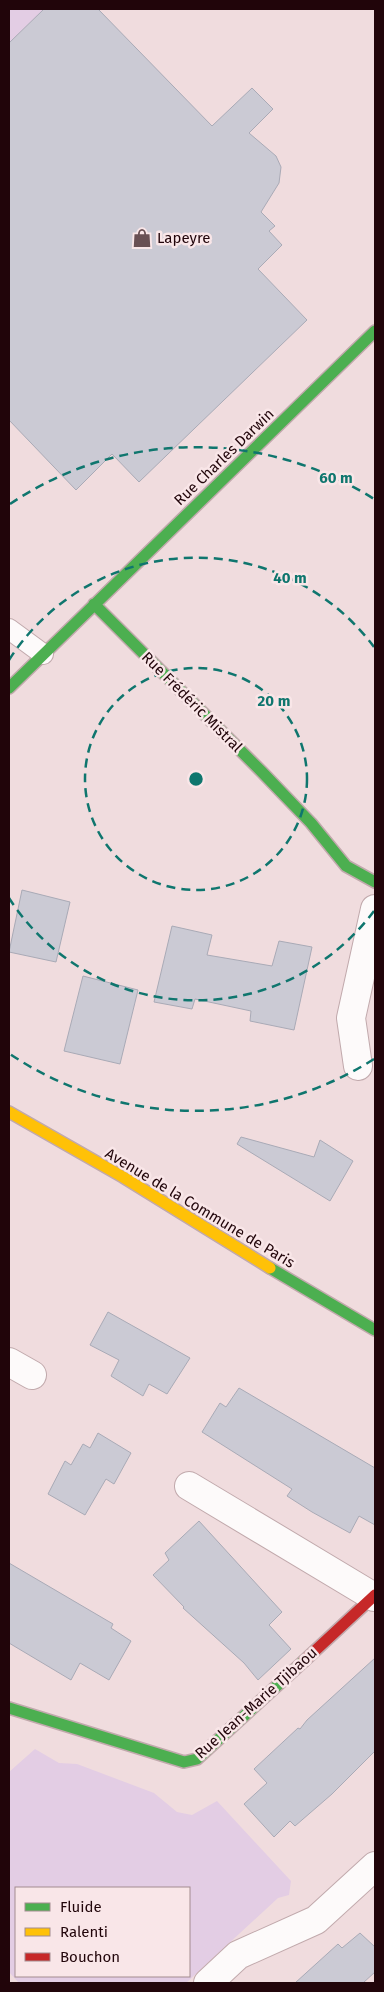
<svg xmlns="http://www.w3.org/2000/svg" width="384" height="1992" font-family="'Fira Sans',sans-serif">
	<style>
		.green { fill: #e3cde4; fill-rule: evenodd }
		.building { fill: #cbcad4; stroke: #a9aab6 }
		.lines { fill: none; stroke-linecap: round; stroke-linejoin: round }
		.lane-casing { stroke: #c1a9ac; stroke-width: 22 }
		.street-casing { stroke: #c1a9ac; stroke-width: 30 }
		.fast-casing { stroke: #c1a9ac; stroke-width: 14 }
		.slow-casing { stroke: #c1a9ac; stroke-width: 14 }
		.jam-casing { stroke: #c1a9ac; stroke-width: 14 }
		.lane { stroke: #fdfafa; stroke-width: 20 }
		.street { stroke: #fdfafa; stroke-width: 28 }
		.fast { stroke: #4caf50; stroke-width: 11 }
		.slow { stroke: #ffc107; stroke-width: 11 }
		.jam { stroke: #c62828; stroke-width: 11 }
		.ring { fill: none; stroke: #0f766e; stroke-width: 2.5; stroke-dasharray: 9 6 }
		.labels { text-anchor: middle; stroke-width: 5; stroke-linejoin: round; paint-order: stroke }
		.poi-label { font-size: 15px; fill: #21050a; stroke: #f9e6e8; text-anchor: start }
		.street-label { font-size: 15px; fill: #21050a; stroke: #f9e6e8 }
		.centre { fill: #0f766e; stroke: #f9e6e8; stroke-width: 2.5 }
		.ring-label { font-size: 15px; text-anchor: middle; font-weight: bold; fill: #0f766e; stroke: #f9e6e8; stroke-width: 5; stroke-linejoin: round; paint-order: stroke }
	</style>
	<rect width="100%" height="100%" fill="#f0dcde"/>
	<path class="green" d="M 9,9 L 44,9 L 9,43 Z
		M 35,1749 L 59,1763 L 77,1764 L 154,1793 L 177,1812 L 192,1815 L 217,1801 L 291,1881 L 289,1895 L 278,1898 L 186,1983 L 19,1983 L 9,1972 L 9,1772 ZM 16,1888 L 189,1888 L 189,1976 L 16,1976 Z"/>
	<path class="building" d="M 44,9 L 98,9 L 212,126 L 252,88 L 273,109 L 249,133 L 276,156 L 281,167 L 279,183 L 261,212 L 275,226 L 269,231 L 282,245 L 258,269 L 307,320 L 139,482 L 112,454 L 76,490 L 9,420 L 9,43 Z
		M 22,890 L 70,902 L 56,962 L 9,952 Z
		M 172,926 L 212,935 L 207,955 L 272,966 L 279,941 L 312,947 L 294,1030 L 250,1021 L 251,1011 L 195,999 L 192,1009 L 154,1002 Z
		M 83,976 L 138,990 L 120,1064 L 64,1051 Z
		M 241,1137 L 314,1157 L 320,1140 L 353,1161 L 330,1201 L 237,1144 Z
		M 108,1312 L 190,1358 L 167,1394 L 149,1384 L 143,1396 L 111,1376 L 119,1360 L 90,1345 Z
		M 239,1388 L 375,1468 L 375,1525 L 359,1516 L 350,1533 L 312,1512 L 287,1496 L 292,1489 L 202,1432 L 220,1403 L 226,1407 Z
		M 98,1433 L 131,1453 L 114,1484 L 106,1479 L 85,1515 L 48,1494 L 65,1461 L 71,1465 L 83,1444 L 90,1448 Z
		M 199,1521 L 282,1612 L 269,1625 L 291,1649 L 258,1680 L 244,1663 L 183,1608 L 184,1607 L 153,1575 L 169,1560 L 165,1553 Z
		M 9,1563 L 113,1624 L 111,1628 L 131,1641 L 109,1680 L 80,1663 L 71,1680 L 9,1643 Z
		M 375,1658 L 375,1751 L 332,1794 L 295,1826 L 290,1821 L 274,1837 L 244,1804 L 267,1783 L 254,1769 L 298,1728 L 300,1729 L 307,1720 Z
		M 360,1933 L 375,1947 L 375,1972 L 363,1983 L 295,1983 L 338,1944 L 342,1948 Z"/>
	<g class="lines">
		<g class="lane-casing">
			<path id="lane" d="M 9,629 L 43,654"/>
		</g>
		<g class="street-casing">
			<path id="street" d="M 358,1066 L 351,1018 L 375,909
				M 9,1362 L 32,1375
				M 189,1486 L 374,1597
				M 208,1983 L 238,1955 L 316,1920 L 375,1866"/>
		</g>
		<g class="fast-casing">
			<path id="fast" d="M 94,604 L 262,772 L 311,823 L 346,866 L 375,882
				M 9,688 L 375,331
				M 270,1268 L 375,1330
				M 9,1708 L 184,1762 L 197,1759 L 304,1661"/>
		</g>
		<g class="slow-casing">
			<path id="slow" d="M 9,1112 L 123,1177 L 270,1268"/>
		</g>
		<g class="jam-casing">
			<path id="jam" d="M 304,1661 L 375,1595"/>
		</g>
		<use href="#lane" class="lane"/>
		<use href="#street" class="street"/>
		<use href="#fast" class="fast"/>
		<use href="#slow" class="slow"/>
		<use href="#jam" class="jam"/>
	</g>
	<g class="ring">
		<circle cx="196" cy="779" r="111"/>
		<path d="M374 911A222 222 0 0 1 9 898M9 660A222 222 0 0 1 374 647"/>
		<path d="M374 1059A332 332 0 0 1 10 1054M10 504A332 332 0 0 1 374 499"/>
	</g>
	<defs>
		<g id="shop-bare" transform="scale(1.5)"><path d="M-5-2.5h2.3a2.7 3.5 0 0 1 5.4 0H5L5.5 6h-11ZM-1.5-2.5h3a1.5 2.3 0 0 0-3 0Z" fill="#695054" stroke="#f9e6e8" stroke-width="2.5" paint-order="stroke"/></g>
	</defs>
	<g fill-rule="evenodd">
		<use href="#shop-bare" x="142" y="238"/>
	</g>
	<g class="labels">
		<g class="poi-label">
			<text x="157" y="243">Lapeyre</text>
		</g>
		<g class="street-label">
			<text transform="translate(224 457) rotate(-44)" y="5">Rue Charles Darwin</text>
			<text transform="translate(192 702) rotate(45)" y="5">Rue Frédéric Mistral</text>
			<text transform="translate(200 1208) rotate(31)" y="5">Avenue de la Commune de Paris</text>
			<text transform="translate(256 1703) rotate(-42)" y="5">Rue Jean-Marie Tjibaou</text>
		</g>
	</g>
	<circle cx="196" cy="779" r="8" class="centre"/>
	<g class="ring-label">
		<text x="336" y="483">60 m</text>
		<text x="290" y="583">40 m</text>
		<text x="274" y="706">20 m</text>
	</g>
	<rect width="384" height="1992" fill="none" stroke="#21050a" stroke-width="20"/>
	<rect x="15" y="1887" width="175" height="90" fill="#f9e6e8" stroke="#a38c8f"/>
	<rect x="25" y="1903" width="25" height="8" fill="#4caf50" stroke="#a38c8f"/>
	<text x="60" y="1912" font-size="15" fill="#21050a">Fluide</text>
	<rect x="25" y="1928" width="25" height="8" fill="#ffc107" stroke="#a38c8f"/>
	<text x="60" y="1937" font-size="15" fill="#21050a">Ralenti</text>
	<rect x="25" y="1953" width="25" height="8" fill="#c62828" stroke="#a38c8f"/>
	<text x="60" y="1962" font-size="15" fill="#21050a">Bouchon</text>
</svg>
